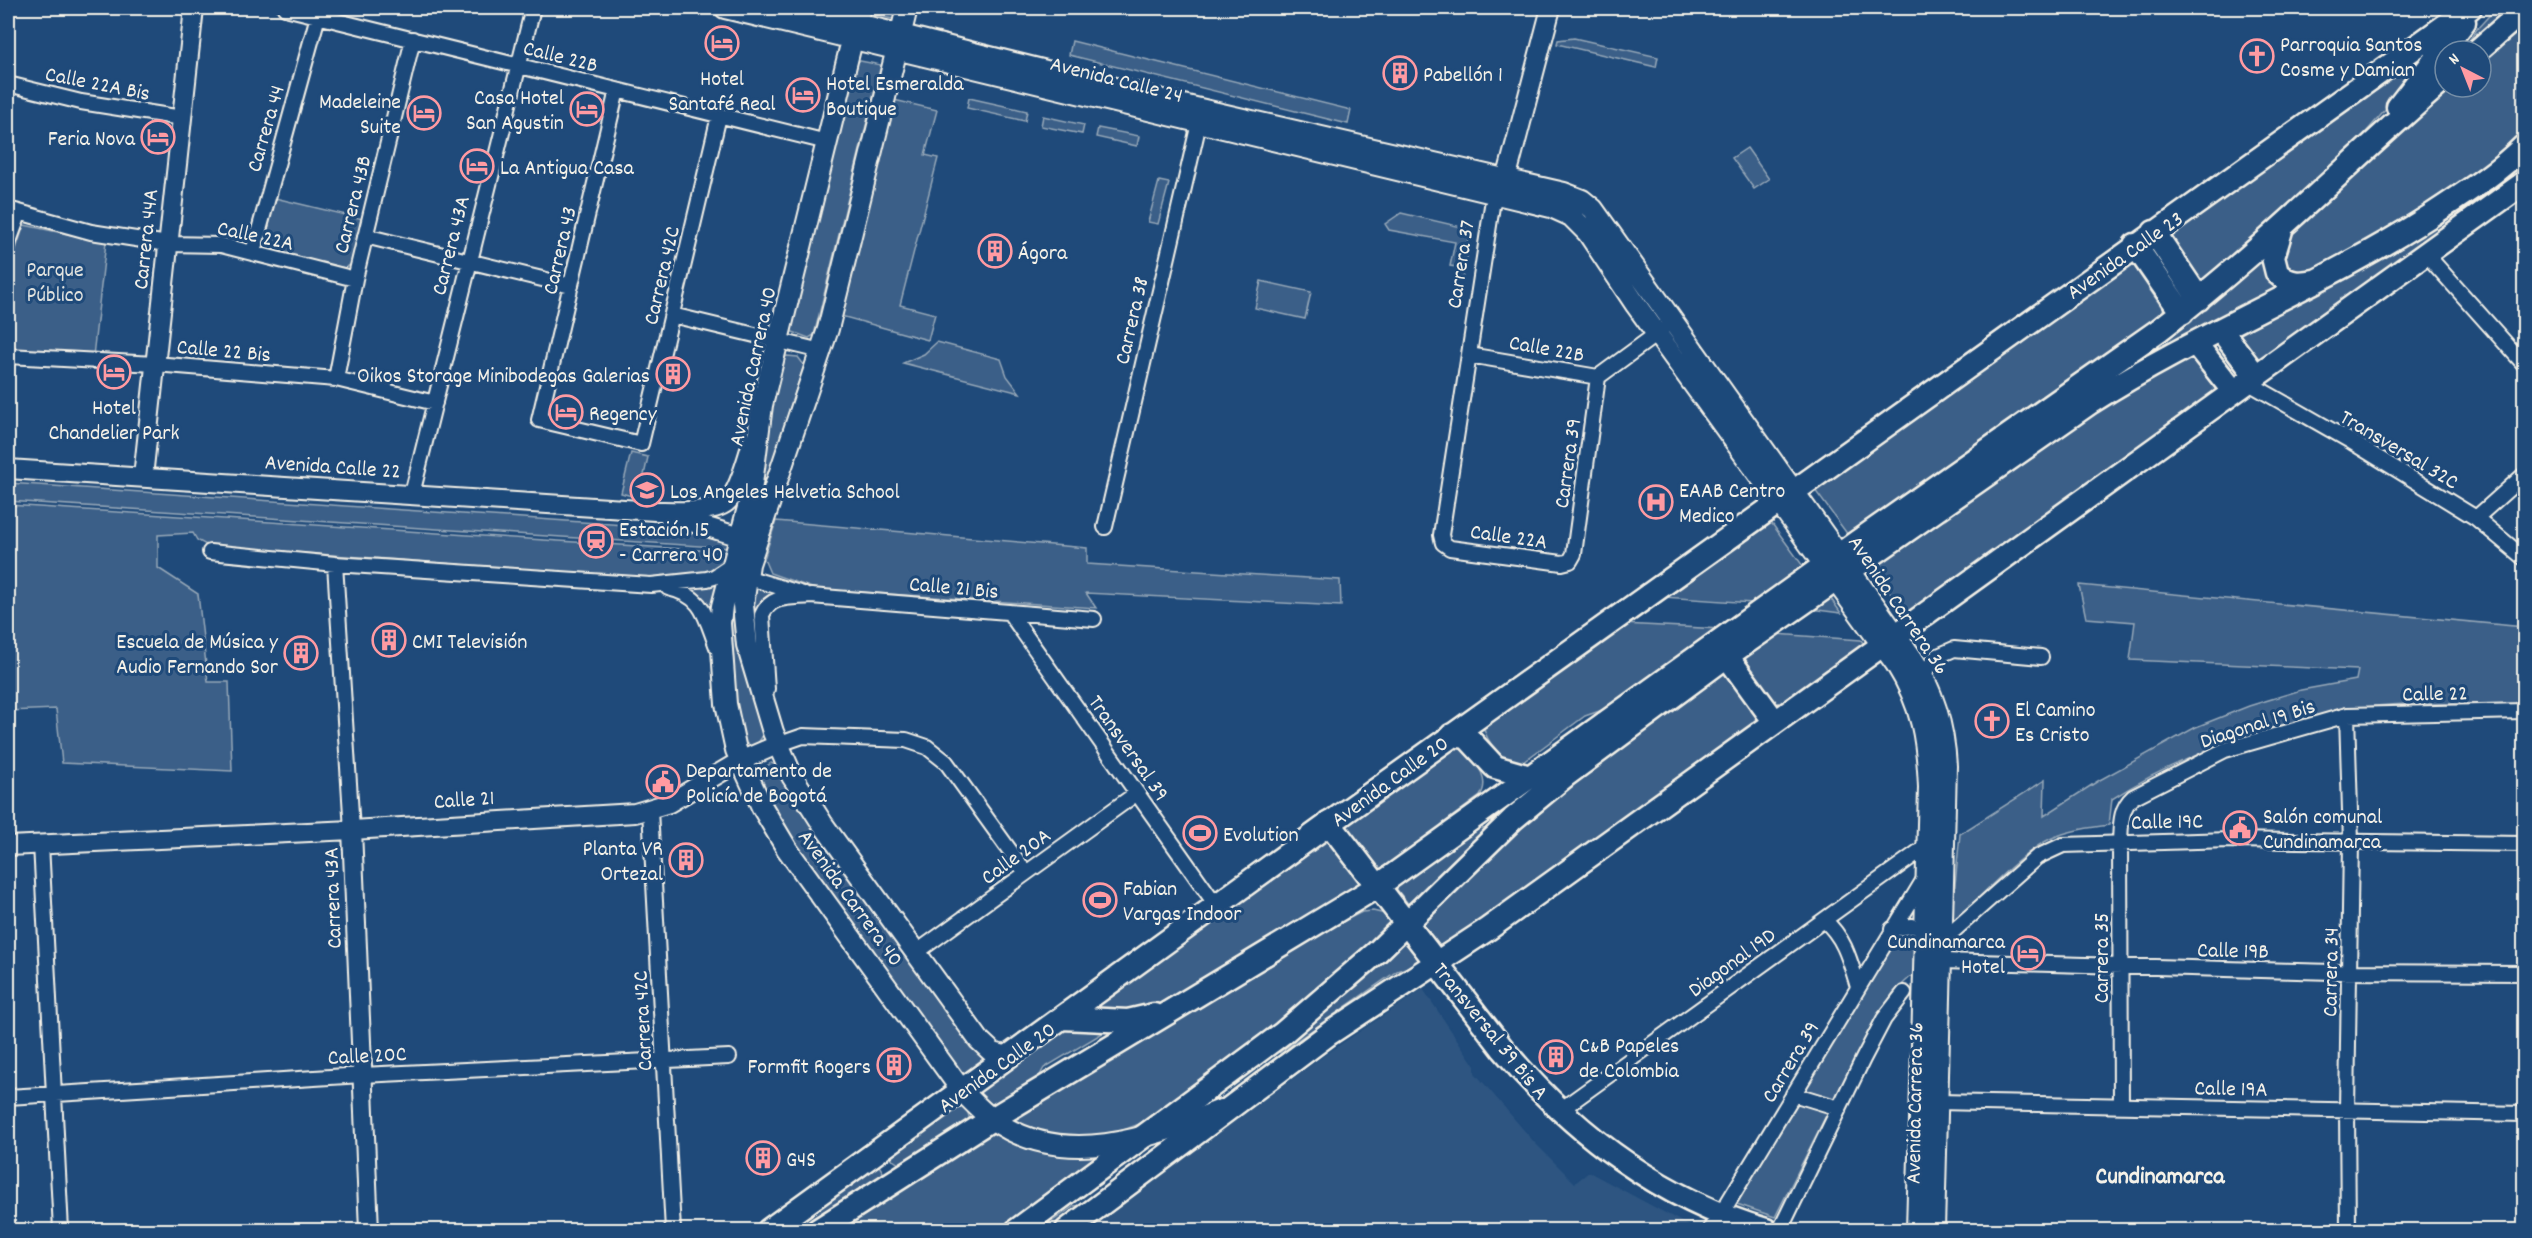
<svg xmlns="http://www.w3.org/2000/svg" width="2532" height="1238" font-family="Dekko,sans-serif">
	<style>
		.built { fill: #2d5581 }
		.green { fill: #3a5f88; stroke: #97a8b8; stroke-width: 1.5 }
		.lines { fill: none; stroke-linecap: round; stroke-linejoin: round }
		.minor-casing { stroke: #f4f1e8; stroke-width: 18 }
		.tertiary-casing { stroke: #f4f1e8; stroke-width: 22 }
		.secondary-casing { stroke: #f4f1e8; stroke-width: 24 }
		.primary-casing { stroke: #f4f1e8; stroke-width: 27 }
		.trunk-casing { stroke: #f4f1e8; stroke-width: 27 }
		.minor { stroke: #1f4a7a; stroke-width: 14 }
		.tertiary { stroke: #1f4a7a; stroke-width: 18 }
		.secondary { stroke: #1f4a7a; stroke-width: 20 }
		.primary { stroke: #1f4a7a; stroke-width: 22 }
		.trunk { stroke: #1f4a7a; stroke-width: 22 }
		.labels { text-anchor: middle; stroke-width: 6; stroke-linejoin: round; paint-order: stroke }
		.poi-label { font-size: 22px; fill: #f4f1e8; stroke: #1f4a7a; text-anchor: start }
		.street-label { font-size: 22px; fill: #f4f1e8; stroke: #1f4a7a }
		.park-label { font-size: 22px; fill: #e1e2de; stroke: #1f4a7a }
		.neighbourhood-label { font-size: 24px; font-weight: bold; fill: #f4f1e8; stroke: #1f4a7a }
	</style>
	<rect width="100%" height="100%" fill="#1f4a7a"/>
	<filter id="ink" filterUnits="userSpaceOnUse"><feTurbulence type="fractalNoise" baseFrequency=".0167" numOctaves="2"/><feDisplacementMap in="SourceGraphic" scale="12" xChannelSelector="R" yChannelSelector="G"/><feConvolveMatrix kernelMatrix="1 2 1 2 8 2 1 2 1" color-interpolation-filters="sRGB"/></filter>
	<g filter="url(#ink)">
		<path class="built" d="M 1423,989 L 1475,1066 L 1475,1073 L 1534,1142 L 1575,1183 L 1589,1172 L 1697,1230 L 1085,1230 L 1329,1052 Z"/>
		<path class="green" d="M 866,8 L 896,8 L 893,19 L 865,13 Z
			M 2496,8 L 2515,8 L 2467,51 L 2462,51 L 2477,29 Z
			M 2524,19 L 2524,132 L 2499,156 L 2457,188 L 2306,273 L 2296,275 L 2277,259 L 2288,238 L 2338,187 L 2446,87 L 2481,87 L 2481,56 Z
			M 1574,38 L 1658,57 L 1656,67 L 1557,44 L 1558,40 Z
			M 1072,41 L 1351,110 L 1348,124 L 1069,55 Z
			M 2435,44 L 2395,99 L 2353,147 L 2202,288 L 2165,233 Z
			M 855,60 L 881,65 L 814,335 L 809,338 L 790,331 Z
			M 969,98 L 1027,111 L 1025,121 L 967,108 Z
			M 894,100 L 937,110 L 925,155 L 938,158 L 900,305 L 935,314 L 928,340 L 841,316 Z
			M 1043,116 L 1084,125 L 1082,134 L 1041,126 Z
			M 1098,128 L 1139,136 L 1137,146 L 1096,137 Z
			M 1747,148 L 1769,179 L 1754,189 L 1732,158 Z
			M 2524,161 L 2524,173 L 2357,289 L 2259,363 L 2239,335 L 2436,224 Z
			M 1159,181 L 1169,183 L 1158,224 L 1148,222 Z
			M 275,198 L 363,219 L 352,264 L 345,268 L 263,251 Z
			M 1401,213 L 1466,228 L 1469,247 L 1462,280 L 1455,278 L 1457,267 L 1450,266 L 1455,242 L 1389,230 L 1385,224 Z
			M 24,225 L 106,242 L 93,356 L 8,350 L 8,274 Z
			M 2264,255 L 2282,286 L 2093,392 Z
			M 2130,260 L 2165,312 L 1848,535 L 1812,486 Z
			M 1261,281 L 1311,292 L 1305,319 L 1255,308 Z
			M 937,342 L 1001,359 L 1007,376 L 1020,393 L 903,363 L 924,354 Z
			M 2223,347 L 2245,374 L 2235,381 L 2213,353 Z
			M 787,356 L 798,357 L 804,365 L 762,494 L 759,493 L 769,419 L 782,360 Z
			M 2188,359 L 2197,360 L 2224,389 L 1908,617 L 1871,567 L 2117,393 Z
			M 631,453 L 648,457 L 639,498 L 621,493 Z
			M 8,483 L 698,530 L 731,543 L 730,548 L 8,501 Z
			M 8,505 L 729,552 L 726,567 L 718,573 L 660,579 L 208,546 L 197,540 L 193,533 L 158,535 L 158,568 L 198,594 L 208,682 L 229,682 L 232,771 L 62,763 L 56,709 L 8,711 Z
			M 776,521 L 1087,548 L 1087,564 L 1340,580 L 1341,606 L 1086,593 L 1096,608 L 815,589 L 770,573 L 764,559 Z
			M 1770,521 L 1803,566 L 1753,603 L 1662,597 Z
			M 741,567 L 744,668 L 764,734 L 758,743 L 751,746 L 741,741 L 728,654 L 730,606 Z
			M 722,579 L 714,619 L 706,602 L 685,588 Z
			M 2079,585 L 2524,627 L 2524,704 C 2467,705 2403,700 2346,710 C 2323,714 2301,721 2279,727 C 2220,744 2164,765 2112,799 L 2109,825 C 2089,828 2069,830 2050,839 C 2022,852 1974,902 1951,926 L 1960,834 L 2045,780 L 2044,816 L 2098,781 L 2196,727 L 2249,706 L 2301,690 L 2356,680 L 2358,670 L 2130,660 L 2135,622 L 2086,618 Z
			M 755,588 L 792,596 L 768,601 L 760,650 L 753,613 L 753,589 Z
			M 1829,596 L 1841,613 L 1810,609 Z
			M 1622,624 L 1721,629 L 1617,705 L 1585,716 L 1523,762 C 1504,765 1486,742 1483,725 Z
			M 1775,634 L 1861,640 L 1866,647 L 1779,709 L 1743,656 Z
			M 1725,668 L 1763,721 L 1443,955 L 1421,924 L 1469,873 L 1560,792 Z
			M 1451,746 L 1462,746 C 1473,760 1492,777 1480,796 L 1442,824 L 1432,837 L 1379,874 L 1343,825 Z
			M 771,763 L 776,765 L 790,789 L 993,1059 L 964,1081 L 793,843 L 756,774 Z
			M 1480,825 L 1486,832 L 1410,906 L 1394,886 Z
			M 1325,837 L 1362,885 L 1162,1004 C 1137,1015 1113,1016 1087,1006 Z
			M 1373,911 L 1385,914 L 1397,921 L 1279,1024 L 1150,1120 L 1118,1132 L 1085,1137 L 1055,1135 L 1030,1129 L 1010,1119 L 1142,1038 L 1346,920 L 1362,912 Z
			M 1910,932 L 1919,933 L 1919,969 L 1893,993 L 1865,1038 L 1775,1217 L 1737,1204 L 1884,954 L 1899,938 Z
			M 1404,941 L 1422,962 L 1397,971 L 1279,1053 Z
			M 1062,1028 L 1111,1028 L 1044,1068 L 1036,1082 L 991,1108 L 972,1089 Z
			M 958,1103 L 967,1109 L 970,1121 L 902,1166 L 893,1160 L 890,1155 Z
			M 993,1131 L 1045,1154 L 1101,1155 L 1002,1230 L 835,1230 Z
			M 878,1164 L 883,1172 L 880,1180 L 802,1230 L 780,1230 Z
			M 1097,1203 L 1059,1230 L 1040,1230 L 1074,1206 Z"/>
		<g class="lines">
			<g class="minor-casing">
				<path id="minor" d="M 285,8 L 827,142
					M 8,84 L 81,102 L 182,118
					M 617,90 L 539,420 L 641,444 L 719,116
					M 1497,195 L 1492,206 L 1441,535 L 1443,543 L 1450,548 L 1562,563 L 1570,561 L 1574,554 L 1598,377
					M 8,209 L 91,232 L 168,244 L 221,245 L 355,279
					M 365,236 L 571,286
					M 8,244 L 19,214
					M 253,252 L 318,16
					M 2434,263 L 2524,364
					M 672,315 L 821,351
					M 1469,355 L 1598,377 L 1662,330
					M 8,356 L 155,364 L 336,379 L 435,403
					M 336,379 L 355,279 L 413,39
					M 2247,382 L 2352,442 L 2476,518 L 2524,558
					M 412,494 L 533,8
					M 2476,518 L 2524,475
					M 1105,527 L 1199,123
					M 210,552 L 335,564 L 651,585 L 707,579 L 714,577 L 732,565
					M 335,564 L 352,830
					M 746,577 L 803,594
					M 668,588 C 704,596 705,616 717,647
					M 1009,612 L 1216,905
					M 1923,674 L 1938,656 L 1954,649 L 2041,657
					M 767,689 L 762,615 C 771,594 791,598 811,596 L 1094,619
					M 2347,715 L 2351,842 L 2347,1110 L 2348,1230
					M 777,745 L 803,736 L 906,740 L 927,747 L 946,762 L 1026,873
					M 650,810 L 673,1230
					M 41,844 L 61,1230
					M 1824,920 C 1845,938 1850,961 1858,987
					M 1892,929 L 1911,926 L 1925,928
					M 1942,941 L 2037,857 L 2063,845 L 2230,840 L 2524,844
					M 917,952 L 1137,793
					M 1941,961 L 2333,972 L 2524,973
					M 1793,1094 L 1839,1108
					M 8,1097 L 362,1075 L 729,1057
					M 1937,1102 L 2524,1114
					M 2121,1106 L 2120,842 C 2121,825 2120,808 2133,797 L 2225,750 L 2347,715 L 2524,711
					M 1559,1111 L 1928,845
					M 1721,1214 L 1926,876
					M 1780,1230 L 1863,1059 L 1884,1019 L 1904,993"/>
			</g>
			<g class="tertiary-casing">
				<path id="tertiary" d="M 1499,190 L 1508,172 L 1551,8
					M 8,469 L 655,511 C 672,511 717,514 728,501 C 740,489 747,457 753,440
					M 143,477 L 194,8
					M 668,515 L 740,537
					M 352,830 L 369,1230
					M 8,846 L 352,830 L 635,813 L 669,803 L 740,761 L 777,745
					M 1712,1230 L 1713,1228"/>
			</g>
			<g class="secondary-casing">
				<path id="secondary" d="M 725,8 L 1551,207 L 1571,216 L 1588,233 L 1636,305 L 1896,664 C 1922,705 1927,740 1929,787 L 1917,1230
					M 793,8 L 1191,107 L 1564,193 L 1582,200 L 1593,209 L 1912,658 C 1934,692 1944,726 1946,766 L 1934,1230
					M 860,8 L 762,405 L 750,500 L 722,606 L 720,623 L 726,704 L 736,750 L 762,807 L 787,849 L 962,1091 C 971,1100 981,1111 992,1119 C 1062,1170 1149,1138 1221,1110
					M 907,8 L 828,329 L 749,564 L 743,605 L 747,645 L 773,732 L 792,776 L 822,823 L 979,1040 L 993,1053 L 1008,1057"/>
			</g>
			<g class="primary-casing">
				<path id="primary" d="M 1329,823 L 1503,1049 C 1573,1133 1661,1199 1766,1230"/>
			</g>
			<g class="trunk-casing">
				<path id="trunk" d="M 2477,51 L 2524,10
					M 2398,107 L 2464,22
					M 2282,227 L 2273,257 L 2277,273 C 2289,284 2299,284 2314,281
					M 2154,232 L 2199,299
					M 2135,245 L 2182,313
					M 2221,330 L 2256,376
					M 2195,343 L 2234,392
					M 1727,656 L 1775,722
					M 1452,735 L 1467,737 L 1495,767 L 1530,777
					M 1062,1018 L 1128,1021 L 1154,1015
					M 769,1230 L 1344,813 L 2470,8
					M 818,1230 L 992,1119 L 1378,886 L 1857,542 L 2159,330 C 2260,253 2349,162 2445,79
					M 1017,1230 L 1283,1033 L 1377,952 L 1513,819 L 1565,776 L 1727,656 L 2091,402 C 2199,333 2321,286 2430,216 C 2463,194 2496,174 2524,146
					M 1067,1230 L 1330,1033 L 1488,929 L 2524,183"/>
			</g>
			<use href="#minor" class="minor"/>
			<use href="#tertiary" class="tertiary"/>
			<use href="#secondary" class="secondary"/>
			<use href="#primary" class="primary"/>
			<use href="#trunk" class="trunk"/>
		</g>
	</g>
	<defs>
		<g id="hotel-ring" transform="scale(1.725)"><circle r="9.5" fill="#1f4a7a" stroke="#ff9aa2" stroke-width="1.5"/><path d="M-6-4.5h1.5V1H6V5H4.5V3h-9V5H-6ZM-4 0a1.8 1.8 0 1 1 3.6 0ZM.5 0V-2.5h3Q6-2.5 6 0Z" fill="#ff9aa2"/></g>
		<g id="church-ring" transform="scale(1.725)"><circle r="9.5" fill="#1f4a7a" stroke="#ff9aa2" stroke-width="1.5"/><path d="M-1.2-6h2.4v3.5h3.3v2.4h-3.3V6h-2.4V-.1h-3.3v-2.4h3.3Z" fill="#ff9aa2"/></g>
		<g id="building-ring" transform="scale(1.725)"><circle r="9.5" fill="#1f4a7a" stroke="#ff9aa2" stroke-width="1.5"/><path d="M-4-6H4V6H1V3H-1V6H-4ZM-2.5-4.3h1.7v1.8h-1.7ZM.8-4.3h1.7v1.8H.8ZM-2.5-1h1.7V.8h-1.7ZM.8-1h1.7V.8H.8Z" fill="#ff9aa2"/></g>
		<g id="school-ring" transform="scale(1.725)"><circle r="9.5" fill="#1f4a7a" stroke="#ff9aa2" stroke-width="1.5"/><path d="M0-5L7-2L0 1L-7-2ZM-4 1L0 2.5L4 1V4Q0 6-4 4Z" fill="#ff9aa2"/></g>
		<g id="hospital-ring" transform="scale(1.725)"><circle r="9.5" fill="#1f4a7a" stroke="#ff9aa2" stroke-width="1.5"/><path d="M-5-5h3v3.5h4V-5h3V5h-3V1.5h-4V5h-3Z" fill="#ff9aa2"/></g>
		<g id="station-ring" transform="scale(1.725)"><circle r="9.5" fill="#1f4a7a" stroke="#ff9aa2" stroke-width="1.5"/><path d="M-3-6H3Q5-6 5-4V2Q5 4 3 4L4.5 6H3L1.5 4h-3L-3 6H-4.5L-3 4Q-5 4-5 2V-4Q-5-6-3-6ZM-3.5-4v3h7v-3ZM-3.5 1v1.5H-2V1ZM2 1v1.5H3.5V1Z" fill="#ff9aa2"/></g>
		<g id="civic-ring" transform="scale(1.725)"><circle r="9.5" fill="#1f4a7a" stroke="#ff9aa2" stroke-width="1.5"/><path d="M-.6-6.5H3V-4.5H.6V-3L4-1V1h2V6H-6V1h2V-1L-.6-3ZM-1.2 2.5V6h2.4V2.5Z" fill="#ff9aa2"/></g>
		<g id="stadium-ring" transform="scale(1.725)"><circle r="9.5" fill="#1f4a7a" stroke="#ff9aa2" stroke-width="1.5"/><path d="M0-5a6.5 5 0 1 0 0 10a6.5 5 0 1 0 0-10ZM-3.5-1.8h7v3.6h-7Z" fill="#ff9aa2"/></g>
	</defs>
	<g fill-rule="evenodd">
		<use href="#hotel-ring" x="722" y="43"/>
		<use href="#church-ring" x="2257" y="56"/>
		<use href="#building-ring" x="1400" y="73"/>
		<use href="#hotel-ring" x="803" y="95"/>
		<use href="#hotel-ring" x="587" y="109"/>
		<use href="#hotel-ring" x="424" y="113"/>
		<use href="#hotel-ring" x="158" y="137"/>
		<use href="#hotel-ring" x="477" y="166"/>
		<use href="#building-ring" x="995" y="251"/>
		<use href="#hotel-ring" x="114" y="372"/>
		<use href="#building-ring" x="673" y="374"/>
		<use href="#hotel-ring" x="566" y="412"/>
		<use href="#school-ring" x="647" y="490"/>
		<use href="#hospital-ring" x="1656" y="502"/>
		<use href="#station-ring" x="596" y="541"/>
		<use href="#building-ring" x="389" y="640"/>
		<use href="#building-ring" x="301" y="653"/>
		<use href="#church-ring" x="1992" y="721"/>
		<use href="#civic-ring" x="663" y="782"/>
		<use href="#civic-ring" x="2240" y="828"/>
		<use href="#stadium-ring" x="1200" y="833"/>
		<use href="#building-ring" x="686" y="860"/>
		<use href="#stadium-ring" x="1100" y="900"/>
		<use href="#hotel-ring" x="2028" y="953"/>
		<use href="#building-ring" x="1556" y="1057"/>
		<use href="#building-ring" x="894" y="1065"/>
		<use href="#building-ring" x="763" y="1158"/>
	</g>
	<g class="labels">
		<g class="poi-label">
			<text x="2280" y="51">Parroquia Santos<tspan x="2280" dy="25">Cosme y Damian</tspan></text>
			<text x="1423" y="81">Pabellón 1</text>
			<text x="722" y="85" text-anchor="middle">Hotel<tspan x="722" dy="25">Santafé Real</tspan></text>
			<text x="826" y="90">Hotel Esmeralda<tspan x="826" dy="25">Boutique</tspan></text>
			<text x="564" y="104" text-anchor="end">Casa Hotel<tspan x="564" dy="25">San Agustin</tspan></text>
			<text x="401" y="108" text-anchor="end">Madeleine<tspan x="401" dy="25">Suite</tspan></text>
			<text x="135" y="145" text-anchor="end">Feria Nova</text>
			<text x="500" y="174">La Antigua Casa</text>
			<text x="1018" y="259">Ágora</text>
			<text x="650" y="382" text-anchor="end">Oikos Storage Minibodegas Galerias</text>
			<text x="114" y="414" text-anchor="middle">Hotel<tspan x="114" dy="25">Chandelier Park</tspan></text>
			<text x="589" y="420">Regency</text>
			<text x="1679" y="497">EAAB Centro<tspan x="1679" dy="25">Medico</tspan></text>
			<text x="670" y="498">Los Angeles Helvetia School</text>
			<text x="619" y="536">Estación 15<tspan x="619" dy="25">- Carrera 40</tspan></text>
			<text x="278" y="648" text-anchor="end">Escuela de Música y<tspan x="278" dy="25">Audio Fernando Sor</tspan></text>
			<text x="412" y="648">CMI Televisión</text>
			<text x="2015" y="716">El Camino<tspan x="2015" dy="25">Es Cristo</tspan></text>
			<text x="686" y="777">Departamento de<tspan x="686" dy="25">Policía de Bogotá</tspan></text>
			<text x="2263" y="823">Salón comunal<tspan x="2263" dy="25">Cundinamarca</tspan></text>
			<text x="1223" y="841">Evolution</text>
			<text x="663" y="855" text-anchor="end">Planta VR<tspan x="663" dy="25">Ortezal</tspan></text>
			<text x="1123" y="895">Fabian<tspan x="1123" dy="25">Vargas Indoor</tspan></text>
			<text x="2005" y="948" text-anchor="end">Cundinamarca<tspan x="2005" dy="25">Hotel</tspan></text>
			<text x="1579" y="1052">C&amp;B Papeles<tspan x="1579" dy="25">de Colombia</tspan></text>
			<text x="871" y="1073" text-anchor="end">Formfit Rogers</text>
			<text x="786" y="1166">G4S</text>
		</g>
		<g class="street-label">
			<text transform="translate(561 55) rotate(14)" y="8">Calle 22B</text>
			<text transform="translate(1117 78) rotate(14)" y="8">Avenida Calle 24</text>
			<text transform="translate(98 82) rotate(11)" y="8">Calle 22A Bis</text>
			<text transform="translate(264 128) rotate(-74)" y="8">Carrera 44</text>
			<text transform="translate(351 204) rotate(-76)" y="8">Carrera 43B</text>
			<text transform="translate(256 234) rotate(12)" y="8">Calle 22A</text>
			<text transform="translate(144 239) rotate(-84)" y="8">Carrera 44A</text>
			<text transform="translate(449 245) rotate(-76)" y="8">Carrera 43A</text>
			<text transform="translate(558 250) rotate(-77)" y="8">Carrera 43</text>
			<text transform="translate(2124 254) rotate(-35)" y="8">Avenida Calle 23</text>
			<text transform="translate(1459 264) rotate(-81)" y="8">Carrera 37</text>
			<text transform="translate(660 275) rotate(-77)" y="8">Carrera 42C</text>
			<text transform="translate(1130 320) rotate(-77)" y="8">Carrera 38</text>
			<text transform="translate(1547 347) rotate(10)" y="8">Calle 22B</text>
			<text transform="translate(224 349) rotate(5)" y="8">Calle 22 Bis</text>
			<text transform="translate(751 366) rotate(-78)" y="8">Avenida Carrera 40</text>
			<text transform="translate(2400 448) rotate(31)" y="8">Transversal 32C</text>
			<text transform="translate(1566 463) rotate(-82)" y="8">Carrera 39</text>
			<text transform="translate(333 465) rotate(4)" y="8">Avenida Calle 22</text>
			<text transform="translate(1509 535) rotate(8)" y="8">Calle 22A</text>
			<text transform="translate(954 586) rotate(5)" y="8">Calle 21 Bis</text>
			<text transform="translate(1900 604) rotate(56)" y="8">Avenida Carrera 36</text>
			<text transform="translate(2435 692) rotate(-1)" y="8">Calle 22</text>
			<text transform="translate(2257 722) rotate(-18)" y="8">Diagonal 19 Bis</text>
			<text transform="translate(1130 747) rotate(55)" y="8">Transversal 39</text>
			<text transform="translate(1389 780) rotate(-36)" y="8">Avenida Calle 20</text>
			<text transform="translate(464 798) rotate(-4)" y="8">Calle 21</text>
			<text transform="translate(2167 820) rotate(-1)" y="8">Calle 19C</text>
			<text transform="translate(1015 855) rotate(-36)" y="8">Calle 20A</text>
			<text transform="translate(852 897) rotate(54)" y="8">Avenida Carrera 40</text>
			<text transform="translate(331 898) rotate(-92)" y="8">Carrera 43A</text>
			<text transform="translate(2233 949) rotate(1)" y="8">Calle 19B</text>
			<text transform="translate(2100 958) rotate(-90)" y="8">Carrera 35</text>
			<text transform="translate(1731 961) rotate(-36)" y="8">Diagonal 19D</text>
			<text transform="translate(2329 972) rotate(-89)" y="8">Carrera 34</text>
			<text transform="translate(641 1021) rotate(-93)" y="8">Carrera 42C</text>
			<text transform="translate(1492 1030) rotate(51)" y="8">Transversal 39 Bis A</text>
			<text transform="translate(367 1054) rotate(-3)" y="8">Calle 20C</text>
			<text transform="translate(1789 1061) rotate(-59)" y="8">Carrera 39</text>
			<text transform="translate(996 1066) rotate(-36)" y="8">Avenida Calle 20</text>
			<text transform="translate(2231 1087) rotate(1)" y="8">Calle 19A</text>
			<text transform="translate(1913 1103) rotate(-89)" y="8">Avenida Carrera 36</text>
		</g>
		<g class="park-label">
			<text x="55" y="276">Parque<tspan x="55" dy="25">Público</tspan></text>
		</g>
		<g class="neighbourhood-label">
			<text x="2160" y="1183">Cundinamarca</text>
		</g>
	</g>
	<rect width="2532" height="1238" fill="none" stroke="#1f4a7a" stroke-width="30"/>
	<rect x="15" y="15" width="2502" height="1208" fill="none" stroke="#f4f1e8" stroke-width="2" filter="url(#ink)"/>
	<g transform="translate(2463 69) rotate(318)"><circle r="28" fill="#1f4a7a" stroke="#748da6" stroke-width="1.5"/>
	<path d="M0-4.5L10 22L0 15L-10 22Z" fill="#ff9aa2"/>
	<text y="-9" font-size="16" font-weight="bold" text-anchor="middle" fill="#f4f1e8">N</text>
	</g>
</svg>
